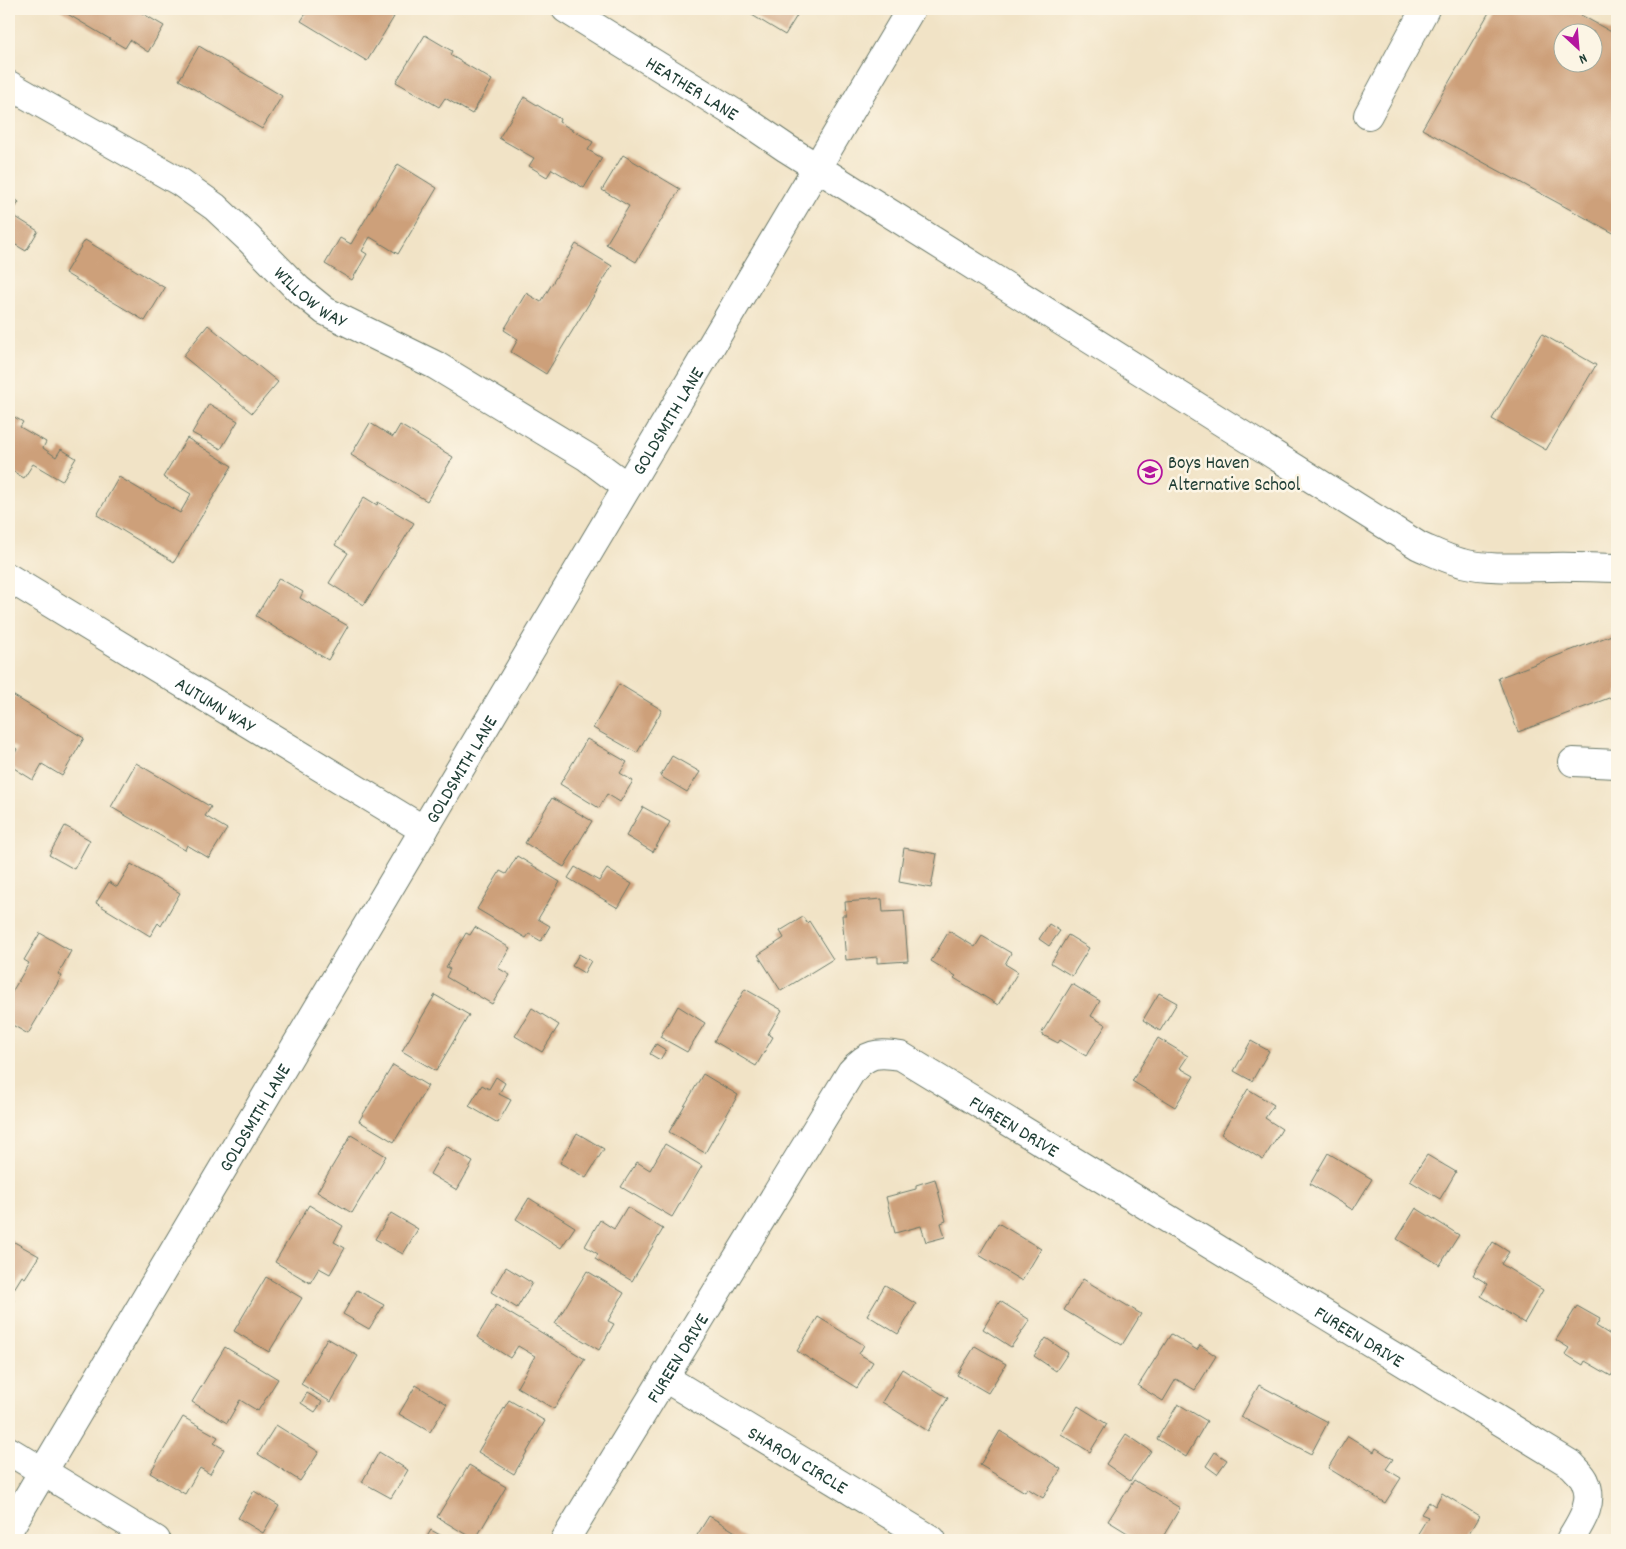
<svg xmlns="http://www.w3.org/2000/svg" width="1626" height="1549" font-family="Dekko,sans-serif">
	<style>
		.building { fill: #cda07a; fill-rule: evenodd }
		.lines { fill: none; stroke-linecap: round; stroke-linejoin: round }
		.minor-casing { stroke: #687767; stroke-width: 30 }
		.minor { stroke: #fff; stroke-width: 28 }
		.labels { text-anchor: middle; stroke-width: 5; stroke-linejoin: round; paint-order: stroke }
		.street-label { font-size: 19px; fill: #1f3d34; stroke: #fcf5e5 }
		.poi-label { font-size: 19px; fill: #1f3d34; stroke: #fcf5e5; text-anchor: start }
	</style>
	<rect width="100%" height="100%" fill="#fcf5e5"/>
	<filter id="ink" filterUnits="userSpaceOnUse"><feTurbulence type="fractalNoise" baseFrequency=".02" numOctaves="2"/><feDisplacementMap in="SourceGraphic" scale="10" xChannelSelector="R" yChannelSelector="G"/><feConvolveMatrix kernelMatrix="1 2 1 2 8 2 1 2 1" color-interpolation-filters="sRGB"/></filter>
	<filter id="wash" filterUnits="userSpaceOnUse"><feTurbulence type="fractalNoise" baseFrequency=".0096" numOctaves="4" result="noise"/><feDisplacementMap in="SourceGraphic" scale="20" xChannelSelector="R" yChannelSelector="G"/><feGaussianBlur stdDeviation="1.12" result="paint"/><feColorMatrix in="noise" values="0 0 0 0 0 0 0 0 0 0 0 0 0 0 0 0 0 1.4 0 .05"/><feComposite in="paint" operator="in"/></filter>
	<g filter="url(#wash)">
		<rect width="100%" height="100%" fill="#f1e3c6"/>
		<g id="blocks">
			<path class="building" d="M 59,9 L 135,9 L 164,26 L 148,52 L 130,40 L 125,48 Z
				M 309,9 L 380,9 L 394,17 L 367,61 L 301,21 Z
				M 742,9 L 801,9 L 785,35 Z
				M 1491,9 L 1570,9 L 1617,35 L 1617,235 L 1422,129 ZM 1564,32 L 1594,32 L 1594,62 L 1564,62 Z
				M 425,35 L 452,51 L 450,55 L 492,80 L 472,114 L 445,98 L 439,107 L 396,82 Z
				M 199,46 L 282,96 L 262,129 L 179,80 Z
				M 524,97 L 560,119 L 559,122 L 593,142 L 588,150 L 602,158 L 584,188 L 552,169 L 547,177 L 529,166 L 534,158 L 499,138 Z
				M 623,155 L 680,189 L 636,262 L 606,244 L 629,206 L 602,190 Z
				M 398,164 L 437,188 L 398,254 L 370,237 L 362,251 L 367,254 L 352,280 L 325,264 L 340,238 L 351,244 Z
				M 9,195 L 19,202 L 11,214 L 38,231 L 26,251 L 9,241 Z
				M 85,240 L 165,288 L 145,321 L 65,273 Z
				M 576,244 L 612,266 L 546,374 L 511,352 L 518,339 L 504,330 L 526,293 L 541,302 Z
				M 208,325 L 278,382 L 252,413 L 183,356 Z
				M 1542,334 L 1596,365 L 1546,450 L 1492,419 Z
				M 209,404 L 238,421 L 221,449 L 192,433 Z
				M 9,414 L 23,422 L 20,427 L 46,442 L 43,448 L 56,457 L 61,449 L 76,458 L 62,481 L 33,464 L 24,478 L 9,469 Z
				M 370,423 L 393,437 L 400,425 L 453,457 L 427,501 L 351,455 Z
				M 187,438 L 232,466 L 174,562 L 97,515 L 119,477 L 180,513 L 191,494 L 163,477 Z
				M 364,497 L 377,505 L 378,502 L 414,523 L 364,605 L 329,583 L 348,553 L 335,545 Z
				M 279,578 L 303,592 L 300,598 L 348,626 L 328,660 L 256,616 Z
				M 1617,633 L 1617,695 L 1518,732 L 1498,678 Z
				M 619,684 L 662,710 L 637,753 L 593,728 Z
				M 9,693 L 84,738 L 62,776 L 42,764 L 33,780 L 9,765 L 17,749 L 9,744 Z
				M 587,739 L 627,762 L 620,773 L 633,781 L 620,802 L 607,794 L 599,808 L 560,784 Z
				M 672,756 L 700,772 L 687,792 L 660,776 Z
				M 136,763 L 211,807 L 205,816 L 227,829 L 209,858 L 187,845 L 185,850 L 111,807 Z
				M 552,798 L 592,821 L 564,867 L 525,843 Z
				M 643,807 L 670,822 L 653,852 L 626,836 Z
				M 65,826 L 90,840 L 74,869 L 49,855 Z
				M 904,848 L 937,854 L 931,888 L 899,882 Z
				M 517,856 L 560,882 L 538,919 L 550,926 L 541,941 L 529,934 L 526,938 L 477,909 L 499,873 L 500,871 L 506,874 Z
				M 131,864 L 180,893 L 161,926 L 158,923 L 150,936 L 96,903 L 109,882 L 117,887 Z
				M 575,867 L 599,881 L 607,869 L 632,884 L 618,908 L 568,878 Z
				M 882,899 L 883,912 L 904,911 L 908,961 L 877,963 L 877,957 L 846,960 L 842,915 L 846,915 L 845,902 Z
				M 803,917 L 807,923 L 809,921 L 833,959 L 781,991 L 758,955 L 784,938 L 780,931 Z
				M 1049,924 L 1060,931 L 1049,946 L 1039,939 Z
				M 475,927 L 510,948 L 498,968 L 510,975 L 492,1004 L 446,977 L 450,969 L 446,967 L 466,933 L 470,935 Z
				M 949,931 L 975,947 L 982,936 L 1011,953 L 1005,964 L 1018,972 L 998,1005 L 954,978 L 956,976 L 931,961 Z
				M 40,933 L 71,951 L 58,974 L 62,976 L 28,1034 L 9,1023 L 9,997 L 29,963 L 24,960 Z
				M 1068,935 L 1089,948 L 1072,976 L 1051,963 Z
				M 579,954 L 591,961 L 584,973 L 572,966 Z
				M 1072,984 L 1100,1001 L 1091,1016 L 1106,1025 L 1086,1056 L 1060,1040 L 1058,1043 L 1041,1034 Z
				M 745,989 L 782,1010 L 768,1034 L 773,1037 L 756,1066 L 714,1041 Z
				M 1159,993 L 1177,1003 L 1160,1031 L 1143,1020 Z
				M 435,995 L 469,1015 L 436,1071 L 402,1051 Z
				M 678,1006 L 705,1023 L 687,1052 L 660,1037 Z
				M 532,1008 L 559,1025 L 542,1052 L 515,1036 Z
				M 1158,1038 L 1188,1056 L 1180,1068 L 1194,1076 L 1175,1107 L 1132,1081 Z
				M 1251,1041 L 1269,1051 L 1252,1081 L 1234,1071 Z
				M 656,1044 L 666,1050 L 660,1060 L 650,1054 Z
				M 393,1065 L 428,1086 L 394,1142 L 359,1121 Z
				M 703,1074 L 738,1095 L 705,1153 L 669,1132 Z
				M 496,1077 L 505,1083 L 499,1094 L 511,1100 L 498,1123 L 469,1106 L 482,1085 L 489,1089 Z
				M 1248,1089 L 1274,1105 L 1265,1118 L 1282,1129 L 1263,1160 L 1221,1134 Z
				M 577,1133 L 604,1149 L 586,1178 L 560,1163 Z
				M 351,1135 L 386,1156 L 352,1213 L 317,1192 Z
				M 665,1144 L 702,1166 L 672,1217 L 621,1187 L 637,1162 L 650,1170 Z
				M 446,1146 L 473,1162 L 457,1190 L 430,1174 Z
				M 1328,1153 L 1372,1179 L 1353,1210 L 1310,1184 Z
				M 1427,1155 L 1456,1172 L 1440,1199 L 1410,1181 Z
				M 935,1179 L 946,1221 L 941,1223 L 945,1237 L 926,1242 L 921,1226 L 895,1233 L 886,1197 L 916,1189 L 916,1185 Z
				M 529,1198 L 575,1227 L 561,1248 L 516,1219 Z
				M 309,1205 L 343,1226 L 334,1242 L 345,1248 L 330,1274 L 319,1268 L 310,1283 L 275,1262 Z
				M 627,1207 L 663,1229 L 632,1281 L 595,1259 L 598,1254 L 585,1246 L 600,1220 L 614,1229 Z
				M 1416,1208 L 1459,1235 L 1440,1265 L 1397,1239 Z
				M 391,1213 L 418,1229 L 403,1254 L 375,1239 Z
				M 998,1223 L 1041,1249 L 1022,1281 L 979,1255 Z
				M 9,1239 L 39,1256 L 25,1278 L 22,1276 L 9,1297 L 14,1300 L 9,1309 Z
				M 1493,1242 L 1509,1252 L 1501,1264 L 1543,1290 L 1524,1323 L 1481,1296 L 1488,1284 L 1473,1275 Z
				M 506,1267 L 532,1283 L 517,1308 L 491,1292 Z
				M 587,1271 L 624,1293 L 608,1321 L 614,1324 L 599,1350 L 555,1324 Z
				M 266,1277 L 302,1298 L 269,1352 L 234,1331 Z
				M 1083,1279 L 1141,1314 L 1122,1345 L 1064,1310 Z
				M 885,1285 L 916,1304 L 898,1334 L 867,1315 Z
				M 357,1290 L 384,1305 L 369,1329 L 343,1314 Z
				M 1000,1301 L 1030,1320 L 1011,1347 L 983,1329 Z
				M 496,1305 L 585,1359 L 554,1409 L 517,1387 L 535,1356 L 518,1346 L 510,1358 L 477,1337 Z
				M 1577,1306 L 1600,1319 L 1596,1326 L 1617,1339 L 1617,1366 L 1611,1376 L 1585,1361 L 1583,1365 L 1565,1354 L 1569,1348 L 1556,1340 Z
				M 818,1317 L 864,1345 L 859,1354 L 873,1362 L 857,1388 L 797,1351 Z
				M 1171,1334 L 1197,1350 L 1200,1345 L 1216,1356 L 1195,1390 L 1176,1379 L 1163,1401 L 1138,1386 Z
				M 327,1338 L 358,1356 L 331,1402 L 301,1384 Z
				M 1046,1338 L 1068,1353 L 1056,1371 L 1034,1356 Z
				M 975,1346 L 1006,1364 L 988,1393 L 957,1375 Z
				M 225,1347 L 278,1379 L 258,1411 L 240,1400 L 227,1423 L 192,1402 Z
				M 902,1369 L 948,1398 L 928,1431 L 882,1402 Z
				M 416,1385 L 447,1404 L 430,1432 L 399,1414 Z
				M 1259,1385 L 1328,1422 L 1311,1454 L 1241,1417 Z
				M 307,1393 L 322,1402 L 315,1412 L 301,1403 Z
				M 509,1400 L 545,1421 L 514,1474 L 478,1452 Z
				M 1178,1404 L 1207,1421 L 1186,1457 L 1157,1439 Z
				M 1078,1406 L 1107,1424 L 1090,1452 L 1061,1434 Z
				M 183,1417 L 218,1437 L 214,1443 L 224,1449 L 210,1474 L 200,1468 L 185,1494 L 150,1473 Z
				M 276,1425 L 319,1452 L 300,1481 L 258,1454 Z
				M 1000,1431 L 1061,1469 L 1043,1498 L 1027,1488 L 1025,1492 L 980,1465 Z
				M 1126,1434 L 1151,1451 L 1130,1481 L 1106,1464 Z
				M 1348,1436 L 1374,1452 L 1376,1448 L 1393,1459 L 1386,1469 L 1401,1478 L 1385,1503 L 1328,1468 Z
				M 379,1452 L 408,1470 L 391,1498 L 362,1482 Z
				M 1215,1452 L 1227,1460 L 1217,1474 L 1206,1466 Z
				M 469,1465 L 506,1487 L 475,1540 L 437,1517 Z
				M 1134,1480 L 1180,1508 L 1161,1540 L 1132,1540 L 1134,1537 L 1108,1521 Z
				M 254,1491 L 279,1506 L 263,1533 L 238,1518 Z
				M 1442,1493 L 1479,1516 L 1465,1540 L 1414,1540 L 1428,1517 L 1421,1514 L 1429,1502 L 1435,1506 Z
				M 709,1516 L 721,1523 L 748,1540 L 694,1540 Z
				M 431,1530 L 449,1540 L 425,1540 Z"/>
		</g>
	</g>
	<g filter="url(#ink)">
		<use href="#blocks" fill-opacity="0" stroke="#687767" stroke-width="1"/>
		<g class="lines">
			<g class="minor-casing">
				<g id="minor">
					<path id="s1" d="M 566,9 L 739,116 L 786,148 L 1419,546 C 1433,552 1447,559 1462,563 C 1492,570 1522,567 1551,567 C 1573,566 1595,568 1617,568"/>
					<path id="s2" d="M 9,85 L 180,182 L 215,207 L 249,239 L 298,289 L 325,311 L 435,365 L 587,457 L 627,487"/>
					<path d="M 1368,115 L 1425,9"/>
					<path id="s3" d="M 9,578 L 424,830"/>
					<path d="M 1573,762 L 1617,764"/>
					<path id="s4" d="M 665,1378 L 932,1540"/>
					<path d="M 9,1451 L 156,1540"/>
					<path id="s5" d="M 9,1529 L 911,9"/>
					<path id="s6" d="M 565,1540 L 851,1072 C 867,1053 877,1052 901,1056 L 1572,1465 C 1576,1470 1583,1475 1585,1481 C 1595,1502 1581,1522 1570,1540"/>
				</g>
			</g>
			<use href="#minor" class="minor"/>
		</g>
	</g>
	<defs>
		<g id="school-ring" transform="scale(1.25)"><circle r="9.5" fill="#fcf5e5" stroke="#b5179e" stroke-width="1.5"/><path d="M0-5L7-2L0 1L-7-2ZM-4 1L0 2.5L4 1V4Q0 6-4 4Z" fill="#b5179e"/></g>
	</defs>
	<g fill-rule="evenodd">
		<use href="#school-ring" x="1150" y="472"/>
	</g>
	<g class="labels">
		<g class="street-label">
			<text dy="7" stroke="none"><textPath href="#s1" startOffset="149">HEATHER LANE</textPath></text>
			<text dy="7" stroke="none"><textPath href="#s2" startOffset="371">WILLOW WAY</textPath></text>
			<text dy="7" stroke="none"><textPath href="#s5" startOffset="1289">GOLDSMITH LANE</textPath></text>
			<text dy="7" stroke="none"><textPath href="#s3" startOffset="242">AUTUMN WAY</textPath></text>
			<text dy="7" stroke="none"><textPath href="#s5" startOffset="884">GOLDSMITH LANE</textPath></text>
			<text dy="7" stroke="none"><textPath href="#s5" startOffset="479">GOLDSMITH LANE</textPath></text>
			<text dy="7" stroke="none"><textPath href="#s6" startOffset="738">FUREEN DRIVE</textPath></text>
			<text dy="7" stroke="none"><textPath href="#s6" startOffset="1142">FUREEN DRIVE</textPath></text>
			<text dy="7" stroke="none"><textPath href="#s6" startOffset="214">FUREEN DRIVE</textPath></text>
			<text dy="7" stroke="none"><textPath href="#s4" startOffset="156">SHARON CIRCLE</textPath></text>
		</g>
		<g class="poi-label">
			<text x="1168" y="468">Boys Haven<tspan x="1168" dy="22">Alternative School</tspan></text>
		</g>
	</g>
	<rect width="1626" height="1549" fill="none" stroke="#fcf5e5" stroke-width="30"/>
	<g transform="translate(1578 48) rotate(154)"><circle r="24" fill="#fcf5e5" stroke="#a4ab9e"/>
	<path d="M0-4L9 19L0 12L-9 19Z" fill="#b5179e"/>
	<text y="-8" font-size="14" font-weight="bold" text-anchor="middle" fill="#1f3d34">N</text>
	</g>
</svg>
